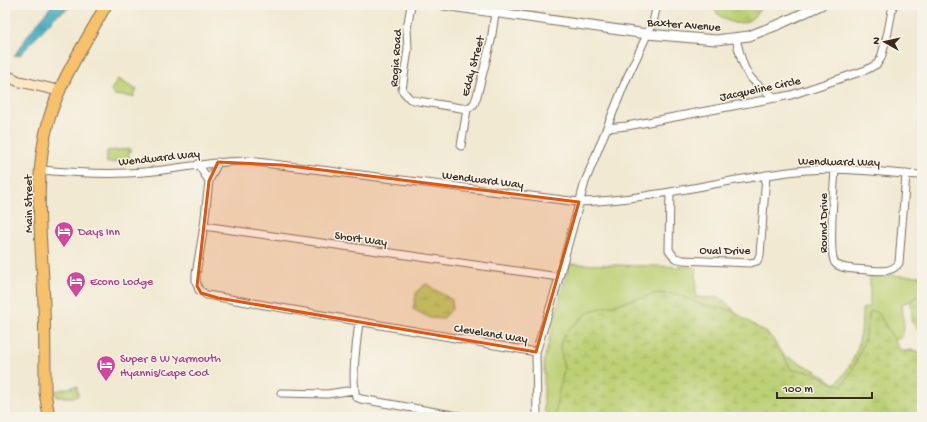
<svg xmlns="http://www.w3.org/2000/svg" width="927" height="422" font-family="'Gochi Hand',sans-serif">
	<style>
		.green { fill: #bcd074; stroke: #7c7d49 }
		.wetland { fill: url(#wetland-marsh); stroke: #7c7d49 }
		.water { fill: url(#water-ripples); stroke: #3d6a6e }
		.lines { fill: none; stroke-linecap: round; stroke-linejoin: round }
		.minor-casing { stroke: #7b6d5d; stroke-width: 9 }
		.tertiary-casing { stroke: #7b6d5d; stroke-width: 11 }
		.secondary-casing { stroke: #7b6d5d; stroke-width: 12 }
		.primary-casing { stroke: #7b6d5d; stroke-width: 13 }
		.minor { stroke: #fff; stroke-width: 7 }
		.tertiary { stroke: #fff; stroke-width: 9 }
		.secondary { stroke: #fce6c4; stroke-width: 10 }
		.primary { stroke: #f7c06b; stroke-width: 11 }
		.marked { fill: #df570d; fill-opacity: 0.2; stroke: #df570d; stroke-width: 3; stroke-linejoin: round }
		.labels { text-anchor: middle; stroke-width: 3; stroke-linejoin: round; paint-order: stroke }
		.street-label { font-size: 12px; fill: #3b2a1e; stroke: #f7f3e8 }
		.hotel-label { font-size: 12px; fill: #b23c85; stroke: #f7f3e8; text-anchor: start }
	</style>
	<defs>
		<pattern id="wetland-marsh" width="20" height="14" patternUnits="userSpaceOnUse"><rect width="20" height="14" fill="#bcd074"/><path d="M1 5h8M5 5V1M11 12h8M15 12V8" fill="none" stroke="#a2b364"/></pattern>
		<pattern id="water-ripples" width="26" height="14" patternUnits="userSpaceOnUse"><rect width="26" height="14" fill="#3fabbf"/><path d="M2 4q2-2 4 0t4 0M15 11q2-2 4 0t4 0" fill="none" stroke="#368b9b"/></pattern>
	</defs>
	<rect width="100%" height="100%" fill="#f7f3e8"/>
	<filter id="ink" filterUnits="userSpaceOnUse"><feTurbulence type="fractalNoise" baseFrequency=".025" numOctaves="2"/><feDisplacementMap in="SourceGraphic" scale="8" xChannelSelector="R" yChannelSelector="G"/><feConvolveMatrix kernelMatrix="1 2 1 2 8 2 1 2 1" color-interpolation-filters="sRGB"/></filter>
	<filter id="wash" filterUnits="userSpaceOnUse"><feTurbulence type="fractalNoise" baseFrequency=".012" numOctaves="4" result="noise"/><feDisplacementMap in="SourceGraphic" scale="16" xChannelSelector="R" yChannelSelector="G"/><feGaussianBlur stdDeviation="0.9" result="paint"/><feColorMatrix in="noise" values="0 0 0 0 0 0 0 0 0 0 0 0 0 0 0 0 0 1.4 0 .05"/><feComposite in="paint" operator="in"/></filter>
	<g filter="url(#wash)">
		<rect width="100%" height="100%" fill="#f1e9d2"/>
		<path class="green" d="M 118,79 L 137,90 L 133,97 L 114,95 L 111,90 Z
			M 131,149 L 131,152 L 128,153 L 131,161 L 107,163 L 107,151 Z
			M 569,264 L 696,267 L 696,297 L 721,298 L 776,351 L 818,372 L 835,384 C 856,364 863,338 862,309 L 870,306 L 870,275 L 922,276 L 922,297 L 902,304 L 904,327 L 902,337 L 895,340 L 898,352 L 911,350 L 922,352 L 922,417 L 551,417 L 544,411 L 544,360 Z
			M 77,386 L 78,396 L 74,397 L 57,397 L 55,391 Z"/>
		<path class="wetland" d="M 712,5 L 763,5 C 759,11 753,20 745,22 C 732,27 716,16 712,5 Z
			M 426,284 L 452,300 L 452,309 L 443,319 L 430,318 L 413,309 L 417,291 Z
			M 658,293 L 677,294 L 702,305 L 730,310 L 765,332 L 772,338 L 792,370 L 813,372 L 834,384 L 842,385 L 852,371 L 863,345 L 870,312 L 873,311 L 878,313 L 901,351 L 922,352 L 922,417 L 555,417 L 557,401 L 564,370 L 560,348 L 561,341 L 565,334 L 576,323 L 590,311 Z
			M 922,294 L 922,332 L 919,331 L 911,321 L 912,309 L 910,305 L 912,299 Z"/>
		<path class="water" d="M 52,5 L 74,5 L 56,16 L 20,55 L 14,56 L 31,31 Z"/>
	</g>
	<g filter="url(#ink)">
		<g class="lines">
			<g class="minor-casing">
				<path id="minor" d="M 411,5 L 407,29 L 408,49 L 402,90 L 410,99 L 418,101 L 467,109
					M 736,39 C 745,73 745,78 776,98
					M 607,128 L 627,126 L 791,95 L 866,70 L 877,64 L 881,58 L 888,32 L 893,5
					M 461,146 L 467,109 L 474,104 L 477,96 L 491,41 L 495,13
					M 218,162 L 209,181 L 204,226 L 559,277
					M 198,164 L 209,181
					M 41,170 C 75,173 110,175 144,172 C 179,169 213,161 248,161 L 579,202 C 656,200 730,177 807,170 C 845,167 884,173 922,175
					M 835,170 C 834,185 828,254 835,263 C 841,270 859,269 868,270 C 879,271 892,273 899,263 L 906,174
					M 670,192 L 669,250 L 675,258 L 683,260 L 750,263 L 757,261 L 760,255 L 766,175
					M 204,226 L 196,274 L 196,281 L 199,290 L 207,295 L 536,352 L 555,292 L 585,182 L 626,80 L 653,22 L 657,5
					M 359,321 C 357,343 351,375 356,397 L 361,399 L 464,417
					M 536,352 L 537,417
					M 281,393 L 327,394 L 354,390"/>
			</g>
			<g class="tertiary-casing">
				<path id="tertiary" d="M 444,5 L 647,34 L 716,40 L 749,36 L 780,24 L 821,5"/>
			</g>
			<g class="secondary-casing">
				<path id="secondary" d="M 5,75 L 18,81 L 60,91"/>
			</g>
			<g class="primary-casing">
				<path id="primary" d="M 49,417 L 45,392 C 45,355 45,317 43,280 C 40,227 34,170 49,119 C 61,78 86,42 106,5"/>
			</g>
			<use href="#minor" class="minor"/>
			<use href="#tertiary" class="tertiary"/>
			<use href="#secondary" class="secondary"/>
			<use href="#primary" class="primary"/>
		</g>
	</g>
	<path class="marked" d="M 218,162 L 282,165 L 579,202 L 536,352 L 218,298 L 201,293 L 197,286 L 209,181 Z"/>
	<defs>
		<g id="hotel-pin" transform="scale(1)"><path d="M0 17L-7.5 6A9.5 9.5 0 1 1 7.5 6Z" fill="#d1479c" stroke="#f7f3e8"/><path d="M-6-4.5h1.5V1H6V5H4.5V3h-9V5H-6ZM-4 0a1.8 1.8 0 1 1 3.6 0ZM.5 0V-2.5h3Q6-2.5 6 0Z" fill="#fff"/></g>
	</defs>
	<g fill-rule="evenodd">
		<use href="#hotel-pin" x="64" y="231"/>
		<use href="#hotel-pin" x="76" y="281"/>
		<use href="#hotel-pin" x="106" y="365"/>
	</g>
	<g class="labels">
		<g class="street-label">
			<text transform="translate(684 24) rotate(4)" y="4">Baxter Avenue</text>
			<text transform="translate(395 58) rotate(-86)" y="4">Rogia Road</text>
			<text transform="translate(472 66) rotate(-75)" y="4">Eddy Street</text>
			<text transform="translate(760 88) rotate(-12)" y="4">Jacqueline Circle</text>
			<text transform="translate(159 157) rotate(-6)" y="4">Wendward Way</text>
			<text transform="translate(839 161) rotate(1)" y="4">Wendward Way</text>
			<text transform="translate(483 179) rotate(7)" y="4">Wendward Way</text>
			<text transform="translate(28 204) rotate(-90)" y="4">Main Street</text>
			<text transform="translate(823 223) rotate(-90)" y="4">Round Drive</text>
			<text transform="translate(361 238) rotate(8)" y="4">Short Way</text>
			<text x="725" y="254">Oval Drive</text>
			<text transform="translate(491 333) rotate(9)" y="4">Cleveland Way</text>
		</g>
		<g class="hotel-label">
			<text x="78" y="235">Days Inn</text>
			<text x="90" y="285">Econo Lodge</text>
			<text x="120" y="362">Super 8 W Yarmouth<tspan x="120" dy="14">Hyannis/Cape Cod</tspan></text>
		</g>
	</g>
	<rect width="927" height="422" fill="none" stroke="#f7f3e8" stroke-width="20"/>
	<g transform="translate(885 42) rotate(278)" stroke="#f7f3e8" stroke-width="3" paint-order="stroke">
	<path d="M0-3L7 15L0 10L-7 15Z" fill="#3b2a1e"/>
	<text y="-6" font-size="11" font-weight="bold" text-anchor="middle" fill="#3b2a1e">N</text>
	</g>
	<path d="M777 392v6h95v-6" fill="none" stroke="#3b2a1e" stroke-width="2"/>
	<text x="783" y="392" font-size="12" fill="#3b2a1e" stroke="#f7f3e8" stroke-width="3" paint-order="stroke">100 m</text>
</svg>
